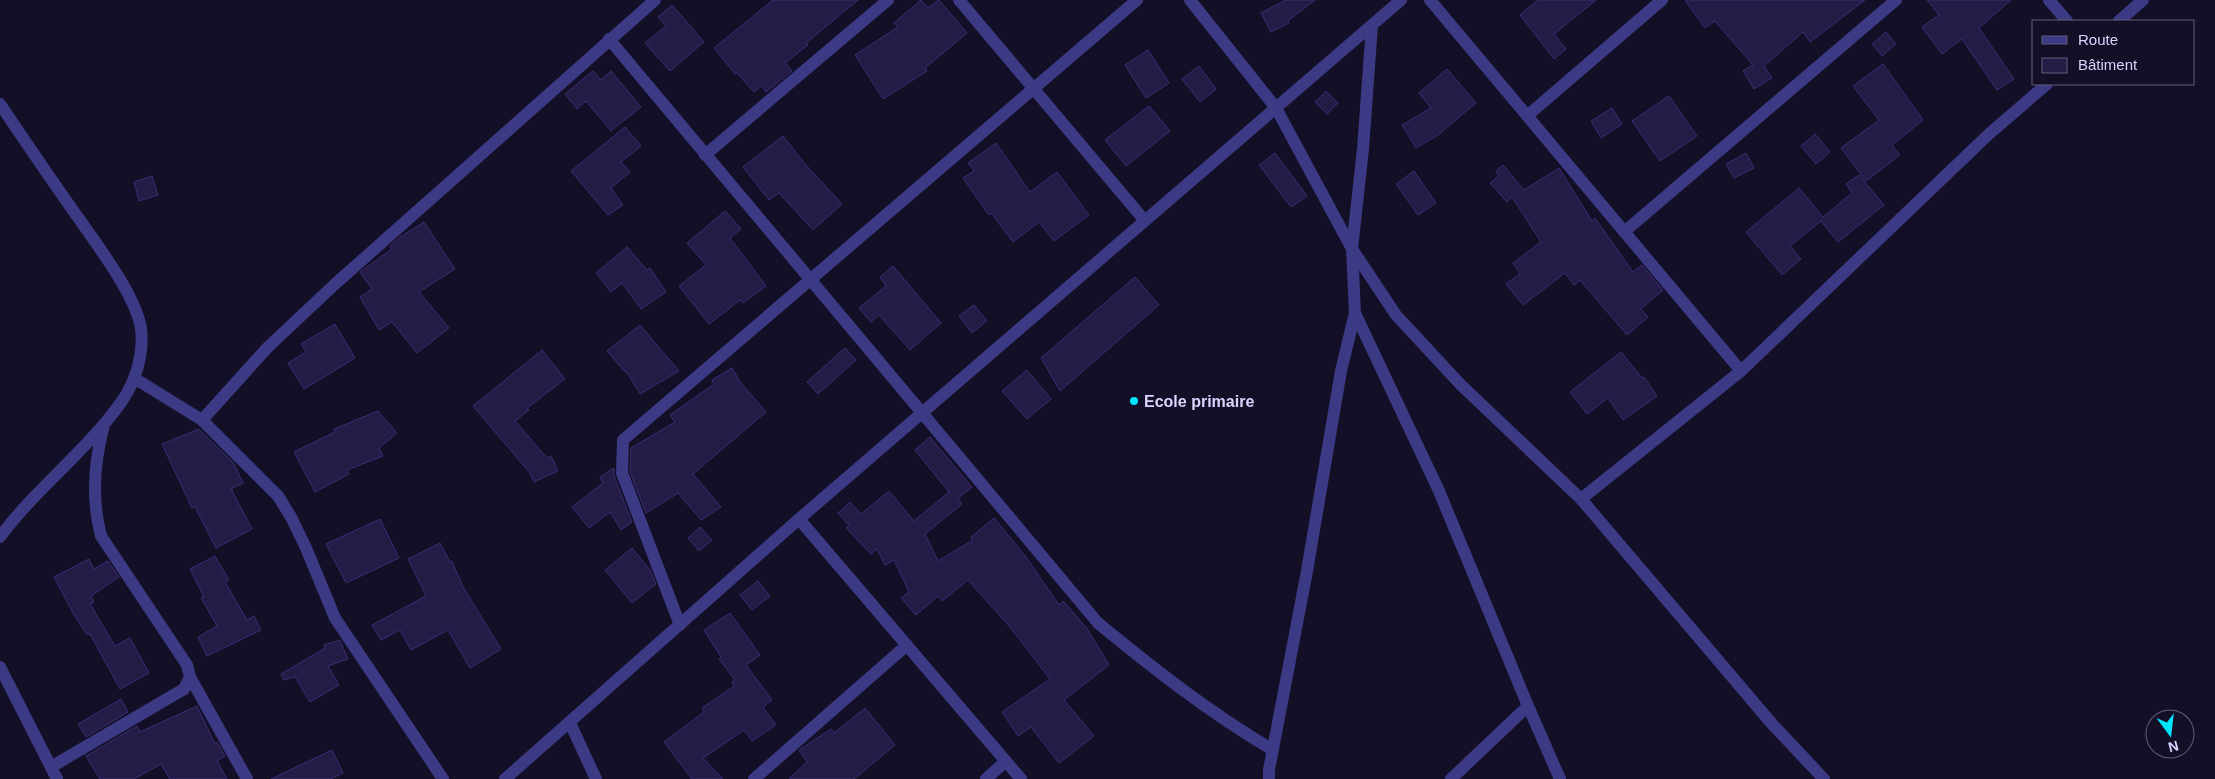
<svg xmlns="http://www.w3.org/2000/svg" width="2215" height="779" font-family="Helvetica,sans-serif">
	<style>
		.building { fill: #241b47; stroke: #3b2d73 }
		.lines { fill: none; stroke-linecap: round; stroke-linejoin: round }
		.minor { stroke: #3d3a85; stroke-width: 12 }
		.poi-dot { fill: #00e5ff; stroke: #130f26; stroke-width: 2 }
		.labels { text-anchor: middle; stroke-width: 5; stroke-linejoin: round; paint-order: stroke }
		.poi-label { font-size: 16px; font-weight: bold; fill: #d9d4ff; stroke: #130f26; text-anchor: start }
	</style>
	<rect width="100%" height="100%" fill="#130f26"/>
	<path class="building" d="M 773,0 L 858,0 L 806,43 L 808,45 L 785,63 L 792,71 L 766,92 L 761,86 L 754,92 L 737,73 L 735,74 L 714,48 Z
		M 921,0 L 928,8 L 939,0 L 967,33 L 925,68 L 927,71 L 883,99 L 855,55 L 898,27 L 894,23 Z
		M 1286,0 L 1315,0 L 1288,21 L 1289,23 L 1271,32 L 1261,13 Z
		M 1538,0 L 1596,0 L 1554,34 L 1566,49 L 1554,59 L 1520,15 Z
		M 1685,0 L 1865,0 L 1810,42 L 1803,32 L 1764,66 L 1772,78 L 1754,89 L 1743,71 L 1753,65 L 1715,21 L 1705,28 Z
		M 1927,0 L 2011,0 L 1979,28 L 2014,79 L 1997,90 L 1962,39 L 1942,54 L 1922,27 L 1939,15 Z
		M 672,5 L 704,42 L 670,71 L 645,43 L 666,26 L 658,17 Z
		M 1886,32 L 1896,44 L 1882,56 L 1872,44 Z
		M 1148,50 L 1169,83 L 1146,98 L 1125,65 Z
		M 1883,64 L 1923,120 L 1892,145 L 1900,155 L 1866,181 L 1841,148 L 1879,120 L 1853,86 Z
		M 1199,66 L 1216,89 L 1200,102 L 1182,79 Z
		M 1447,69 L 1476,103 L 1438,135 L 1416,148 L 1402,125 L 1431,108 L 1419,93 Z
		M 593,71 L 601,80 L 611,71 L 641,107 L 611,131 L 586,101 L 577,109 L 565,94 Z
		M 1326,91 L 1338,103 L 1327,114 L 1315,102 Z
		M 1669,96 L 1697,136 L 1660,161 L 1632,121 Z
		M 1149,106 L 1170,131 L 1126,166 L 1105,140 Z
		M 1612,108 L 1622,124 L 1601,138 L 1591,121 Z
		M 625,127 L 641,146 L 621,162 L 630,172 L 611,188 L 623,205 L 608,215 L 571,171 Z
		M 1815,134 L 1830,152 L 1816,164 L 1801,146 Z
		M 783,136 L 805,164 L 842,204 L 813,230 L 779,193 L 769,200 L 743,167 Z
		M 996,143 L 1030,192 L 1057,172 L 1089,215 L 1054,241 L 1039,222 L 1013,242 L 991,213 L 989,215 L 963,178 L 974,171 L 968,163 Z
		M 1275,153 L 1307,196 L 1291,207 L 1259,165 Z
		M 1746,153 L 1754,168 L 1734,178 L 1726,164 Z
		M 1503,165 L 1524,190 L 1559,168 L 1592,221 L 1595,218 L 1633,272 L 1642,265 L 1663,290 L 1641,309 L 1648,317 L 1627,335 L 1580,280 L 1574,285 L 1565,273 L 1523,305 L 1506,284 L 1520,274 L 1513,263 L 1541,242 L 1512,197 L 1507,202 L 1490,183 L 1499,176 L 1496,171 Z
		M 1414,171 L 1436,203 L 1418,215 L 1396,184 Z
		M 1859,175 L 1884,205 L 1838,242 L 1821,221 L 1790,246 L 1801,259 L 1782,275 L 1746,232 L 1799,188 L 1823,217 L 1852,193 L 1846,184 Z
		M 152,176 L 158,195 L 139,201 L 134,182 Z
		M 725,211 L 741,229 L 730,238 L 766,286 L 743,303 L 740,300 L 709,324 L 679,286 L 706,265 L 687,243 Z
		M 424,222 L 455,269 L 419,292 L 449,328 L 417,353 L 392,322 L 379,330 L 360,297 L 372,289 L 360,272 L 392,249 L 390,246 L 400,237 Z
		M 627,247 L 647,270 L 650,268 L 666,292 L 641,309 L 622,283 L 611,292 L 596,273 Z
		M 893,266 L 941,323 L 910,350 L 879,315 L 871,322 L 859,308 L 886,286 L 880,277 Z
		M 1135,277 L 1159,305 L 1060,391 L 1041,358 Z
		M 974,305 L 987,321 L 972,333 L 959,316 Z
		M 335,324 L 355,358 L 304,389 L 288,363 L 306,352 L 301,344 Z
		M 640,325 L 679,371 L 640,394 L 626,371 L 625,372 L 607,351 Z
		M 845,348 L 856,360 L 818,394 L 807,382 Z
		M 542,350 L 565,379 L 527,408 L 529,410 L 515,421 L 547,458 L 551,456 L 558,471 L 534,482 L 530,473 L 473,406 Z
		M 1621,352 L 1642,378 L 1644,377 L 1657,396 L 1623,420 L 1608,398 L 1587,414 L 1570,392 Z
		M 732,368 L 740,382 L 766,412 L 693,474 L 721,507 L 701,520 L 678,493 L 646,513 L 630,472 L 631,448 L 675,422 L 670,415 L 714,384 L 712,380 Z
		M 1027,370 L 1051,399 L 1027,419 L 1002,391 Z
		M 378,411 L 397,433 L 379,448 L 383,456 L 347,470 L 349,474 L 315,492 L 294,452 L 335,432 L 334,429 Z
		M 199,429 L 233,462 L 243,483 L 231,489 L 252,529 L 216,548 L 195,507 L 192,508 L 162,444 Z
		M 930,437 L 972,487 L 958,498 L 962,504 L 925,534 L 938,561 L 973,540 L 971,537 L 994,518 L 1026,557 L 1059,605 L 1063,601 L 1086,627 L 1109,665 L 1064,700 L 1094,736 L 1059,763 L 1031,727 L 1018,736 L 1002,712 L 1050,679 L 1010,627 L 968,580 L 942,601 L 938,596 L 916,615 L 901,598 L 909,592 L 894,560 L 885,565 L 877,549 L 871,554 L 846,528 L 849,525 L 838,513 L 850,502 L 861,514 L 889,491 L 914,521 L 949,492 L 915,450 Z
		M 614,468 L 614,476 L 632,522 L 621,530 L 610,512 L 589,528 L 572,507 L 603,483 L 600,477 Z
		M 380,519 L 399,558 L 346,583 L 326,544 Z
		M 700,527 L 712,540 L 699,551 L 688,538 Z
		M 440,543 L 450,562 L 452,561 L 463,587 L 501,649 L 470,668 L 448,630 L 411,650 L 400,630 L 381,640 L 372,625 L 426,596 L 408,559 Z
		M 632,548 L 650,570 L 656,584 L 632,603 L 605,570 Z
		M 215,556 L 229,580 L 225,582 L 247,620 L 254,616 L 261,630 L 207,656 L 198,637 L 217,626 L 201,598 L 204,597 L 190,569 Z
		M 89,559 L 94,569 L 108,561 L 119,577 L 91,596 L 94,602 L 90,604 L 115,646 L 130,638 L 149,673 L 120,689 L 90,634 L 87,635 L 73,613 L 54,577 Z
		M 758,581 L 770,596 L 752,610 L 740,595 Z
		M 730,613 L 760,655 L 746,665 L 772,700 L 763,707 L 776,725 L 752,741 L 744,730 L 703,758 L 723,779 L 692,779 L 664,742 L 704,712 L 702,708 L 734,686 L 732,682 L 735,680 L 719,659 L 721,657 L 704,630 Z
		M 340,640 L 348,659 L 328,666 L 339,685 L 310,702 L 295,677 L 284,680 L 281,674 L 325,648 L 324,645 Z
		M 121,699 L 128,712 L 86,737 L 78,724 Z
		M 197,706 L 215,744 L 217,742 L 225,756 L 217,761 L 227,779 L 170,779 L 161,764 L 134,779 L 100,779 L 86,756 L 137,726 L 140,732 Z
		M 865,708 L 895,745 L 854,779 L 789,779 L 807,762 L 799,750 L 831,729 L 834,733 Z
		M 332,750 L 343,773 L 331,779 L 271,779 Z"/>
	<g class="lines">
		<path class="minor" d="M 959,0 L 1145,221
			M 1190,0 L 1276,108 L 1352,249 L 1396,315 L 1461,385 L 1581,499 L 1773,725 L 1824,779
			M 1430,0 L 1741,371
			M 2049,0 L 2067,21
			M 2119,21 L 2143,0
			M 609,39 L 1098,623 C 1154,669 1210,713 1273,750
			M 0,104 C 27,144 54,184 82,223 C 100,249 137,298 141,329 C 144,353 136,381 122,401 C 87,451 36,488 0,537
			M 1527,116 L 1662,0
			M 705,155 L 888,0
			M 1624,232 L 1896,0
			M 1355,313 L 1439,491 L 1528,706 L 1451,779
			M 134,378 L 202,420 L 278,496 L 291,517 L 306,548 L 335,618 L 443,779
			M 202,420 L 267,348 L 334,285 L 655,0
			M 1581,499 L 1741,371 L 1989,134 L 2047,84
			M 799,519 L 1021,779
			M 680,625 L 622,473 L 623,440 L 1137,0
			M 0,667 L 57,779
			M 190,677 L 247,779
			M 1528,706 L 1560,779
			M 570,723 L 596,779
			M 51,767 L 184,689 L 190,677 L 187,665 L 101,536 C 91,498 94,462 104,425
			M 505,779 L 799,519 L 1401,0
			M 754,779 L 907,645
			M 986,779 L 1006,761
			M 1269,779 L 1269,770 L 1307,571 L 1341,371 L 1355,313 L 1352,249 L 1363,149 L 1372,25"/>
	</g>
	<circle class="poi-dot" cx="1134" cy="401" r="5"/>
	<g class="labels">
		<g class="poi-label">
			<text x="1144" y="407">Ecole primaire</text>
		</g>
	</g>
	<rect x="2032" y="20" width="162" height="65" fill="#130f26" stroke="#625e7d"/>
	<rect x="2042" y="36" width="25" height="8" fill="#3d3a85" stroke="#625e7d"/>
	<text x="2078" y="45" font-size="15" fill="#d9d4ff">Route</text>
	<rect x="2042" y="58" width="25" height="15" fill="#241b47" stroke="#625e7d"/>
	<text x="2078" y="70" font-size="15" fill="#d9d4ff">Bâtiment</text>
	<g transform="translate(2170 734) rotate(165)"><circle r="24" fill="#130f26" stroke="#625e7d"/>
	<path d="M0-4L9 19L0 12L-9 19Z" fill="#00e5ff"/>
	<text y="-8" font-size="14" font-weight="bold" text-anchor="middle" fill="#d9d4ff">N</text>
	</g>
</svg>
